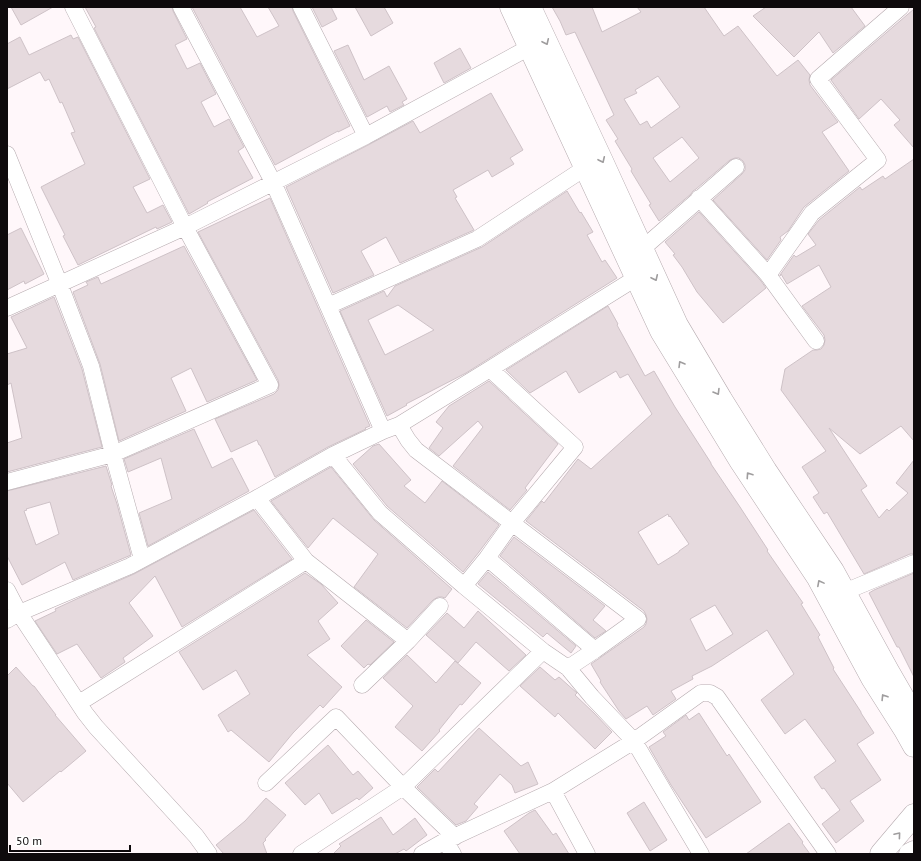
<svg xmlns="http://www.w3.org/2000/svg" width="921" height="861" font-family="'PT Sans',sans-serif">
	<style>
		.building { fill: #e6dade; stroke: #cec2c7; fill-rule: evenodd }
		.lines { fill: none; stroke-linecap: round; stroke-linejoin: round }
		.street-casing { stroke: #b5aaae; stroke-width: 17 }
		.highway-casing { stroke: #b5aaae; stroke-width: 23 }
		.street { stroke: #fff; stroke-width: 16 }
		.highway { stroke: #fff; stroke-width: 22 }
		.oneway { stroke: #9f9d9e }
	</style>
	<rect width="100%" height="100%" fill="#fff7fa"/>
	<path class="building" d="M 11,7 L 53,7 L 21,25 Z
		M 85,7 L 172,7 L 173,11 L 187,39 L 175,45 L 187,69 L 200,63 L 216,94 L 201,102 L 214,127 L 229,119 L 244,147 L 238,151 L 253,178 L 207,202 L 208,203 L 189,214 L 94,28 L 96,27 Z
		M 192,7 L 240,7 L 257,37 L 279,26 L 268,7 L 292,7 L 293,11 L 350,126 L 338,132 L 338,131 L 275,165 Z
		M 312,7 L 331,7 L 337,19 L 322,27 Z
		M 355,7 L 384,7 L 393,23 L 371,36 Z
		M 552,7 L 592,7 L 602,32 L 641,12 L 637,7 L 704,7 L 724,36 L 738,26 L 777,76 L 798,60 L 810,75 L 809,80 L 810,85 L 838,122 L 822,132 L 849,171 L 804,207 L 788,231 L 780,237 L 781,240 L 767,260 L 713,200 L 742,174 L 745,170 L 745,165 L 743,161 L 739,158 L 735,158 L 730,160 L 696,189 L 693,191 L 691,194 L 659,221 L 649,205 L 651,204 L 631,171 L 632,169 L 615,141 L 618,139 L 606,120 L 614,115 L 575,32 L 566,35 L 560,21 ZM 658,76 L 680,107 L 651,128 L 647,121 L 640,125 L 624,99 L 637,93 L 635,90 ZM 682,137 L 699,158 L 670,182 L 653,158 Z
		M 766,7 L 851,7 L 865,26 L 833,53 L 819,32 L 794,57 L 753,16 Z
		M 914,9 L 914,148 L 894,125 L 900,120 L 881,99 L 859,119 L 831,80 Z
		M 71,35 L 73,39 L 78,37 L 150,179 L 133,187 L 147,213 L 163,205 L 172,222 L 157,229 L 156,227 L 78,265 L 63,236 L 65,235 L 41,187 L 85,164 L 71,133 L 75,132 L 62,102 L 60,103 L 49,79 L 45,81 L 40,72 L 7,89 L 7,44 L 20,37 L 29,55 Z
		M 348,45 L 364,80 L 389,66 L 407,99 L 402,102 L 404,105 L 390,112 L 387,106 L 367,117 L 334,51 Z
		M 460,48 L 471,68 L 444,83 L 434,63 Z
		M 491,93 L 523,150 L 510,158 L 514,164 L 492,177 L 488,170 L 453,190 L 457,197 L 455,198 L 474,230 L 400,263 L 386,237 L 361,251 L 374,275 L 333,293 L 286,187 L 370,144 L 413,121 L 420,133 Z
		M 914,159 L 914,441 L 901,426 L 860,454 L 829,428 L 867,486 L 861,490 L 879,518 L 887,509 L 889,511 L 908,493 L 896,483 L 914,460 L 914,554 L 910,554 L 864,574 L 827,512 L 824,514 L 813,497 L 819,493 L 802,467 L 826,451 L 781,390 L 785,369 L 813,350 L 817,350 L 821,349 L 824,345 L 825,340 L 824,335 L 802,306 L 831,287 L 819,265 L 787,284 L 781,274 L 780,276 L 780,275 L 794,255 L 796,257 L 816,245 L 808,234 L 819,220 L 860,187 L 862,190 L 883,176 L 885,179 Z
		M 567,191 L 580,213 L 581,212 L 593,232 L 587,235 L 602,262 L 605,260 L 617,278 L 466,373 L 406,404 L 407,405 L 387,416 L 340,311 L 384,291 L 387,297 L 395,286 L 482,247 ZM 398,305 L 434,330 L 385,355 L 368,320 Z
		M 270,198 L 370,426 L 365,428 L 366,429 L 328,447 L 275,477 L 260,445 L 259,445 L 257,440 L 231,452 L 215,419 L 274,394 L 278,390 L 279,385 L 278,380 L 198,232 Z
		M 699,212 L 761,281 L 766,288 L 723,323 L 697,292 L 682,267 L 673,255 L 675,254 L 665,242 Z
		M 21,228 L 44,274 L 25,284 L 24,281 L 7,290 L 7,235 Z
		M 184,246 L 257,380 L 207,402 L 191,368 L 171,378 L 186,411 L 119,441 L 100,364 L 73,292 L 88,285 L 86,282 L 98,277 L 101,284 Z
		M 54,297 L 82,369 L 102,447 L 7,472 L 7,443 L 22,438 L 11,383 L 7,385 L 7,354 L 27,348 L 11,317 Z
		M 608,306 L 618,324 L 617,325 L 645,376 L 654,371 L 675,407 L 711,463 L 711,464 L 740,507 L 768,550 L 767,551 L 803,603 L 801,604 L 820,635 L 818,637 L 834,668 L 833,669 L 861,712 L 861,713 L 874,733 L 857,744 L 881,780 L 850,801 L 864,821 L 836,843 L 822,824 L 840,810 L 824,788 L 822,789 L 814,777 L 836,761 L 805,719 L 785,734 L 761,700 L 794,674 L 767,630 L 712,666 L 692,676 L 693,679 L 671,691 L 676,699 L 653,715 L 647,706 L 626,719 L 619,711 L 600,682 L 601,681 L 591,664 L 644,627 L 646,624 L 647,619 L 646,615 L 644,611 L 526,521 L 542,501 L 544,503 L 578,459 L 591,469 L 652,414 L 628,374 L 620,378 L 616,371 L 579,393 L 566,371 L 530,393 L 506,370 ZM 668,514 L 669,517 L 670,516 L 689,544 L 679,551 L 679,552 L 658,565 L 638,532 ZM 715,605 L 733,634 L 706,651 L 690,619 Z
		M 489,381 L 558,444 L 525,488 L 527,490 L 510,510 L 453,466 L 483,427 L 478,421 L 439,456 L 429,448 L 443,428 L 436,422 L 449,406 Z
		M 194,429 L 212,468 L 232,458 L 249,491 L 148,546 L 139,513 L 172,499 L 161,458 L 128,472 L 124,459 Z
		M 379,444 L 411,480 L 404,486 L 425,503 L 442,481 L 499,525 L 479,552 L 463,572 L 387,506 L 353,464 L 373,446 Z
		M 106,466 L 112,485 L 111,486 L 117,504 L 131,555 L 73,580 L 65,562 L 22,585 L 7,556 L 7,491 ZM 50,502 L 59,534 L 36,545 L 24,511 L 27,510 L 26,509 Z
		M 331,467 L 374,520 L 452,589 L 445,598 L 442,597 L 438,597 L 433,600 L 407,628 L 354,587 L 378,554 L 333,518 L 308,548 L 271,501 Z
		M 254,510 L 292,559 L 182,627 L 155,576 L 129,603 L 153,636 L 123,658 L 125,662 L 101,678 L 77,644 L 57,654 L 35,621 L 56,611 L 55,609 L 81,597 L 134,574 Z
		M 514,537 L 605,606 L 593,620 L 606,631 L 595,638 L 500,556 Z
		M 488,572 L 576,646 L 571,653 L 547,633 L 543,637 L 478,584 Z
		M 305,573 L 321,584 L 338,603 L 318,621 L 330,639 L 307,655 L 342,687 L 323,708 L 320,705 L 293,733 L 269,762 L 231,730 L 228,732 L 218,715 L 250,694 L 236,670 L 203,690 L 179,652 Z
		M 914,573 L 914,677 L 899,647 L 897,647 L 869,593 L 874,590 Z
		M 478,611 L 526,655 L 509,671 L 476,642 L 458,663 L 426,635 L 447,613 L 464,628 Z
		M 366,620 L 394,642 L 370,665 L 368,664 L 364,668 L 341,646 Z
		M 407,655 L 436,683 L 455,661 L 481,683 L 462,705 L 460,704 L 439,730 L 440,731 L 422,751 L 395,727 L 413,706 L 383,678 Z
		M 16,667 L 33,686 L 34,686 L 56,715 L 55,715 L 86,751 L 61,772 L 60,771 L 23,802 L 7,783 L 7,676 Z
		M 540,667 L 555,680 L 559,677 L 577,693 L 575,695 L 594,713 L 612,732 L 595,749 L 558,713 L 555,717 L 520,686 Z
		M 699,713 L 727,756 L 729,754 L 761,802 L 706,838 L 671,785 L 649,747 L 666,736 L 663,732 L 686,715 L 689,720 Z
		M 479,728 L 521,766 L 528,762 L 538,784 L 515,793 L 512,785 L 500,774 L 474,804 L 478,807 L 466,821 L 456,825 L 417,787 L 435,769 L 438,772 Z
		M 328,745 L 353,775 L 358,771 L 373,788 L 359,800 L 357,798 L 332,814 L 319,793 L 305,805 L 285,783 Z
		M 266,798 L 286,815 L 265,839 L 266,840 L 263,843 L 267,854 L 224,854 L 216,845 L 245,821 Z
		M 644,802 L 667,840 L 650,851 L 627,813 Z
		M 535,810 L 553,835 L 556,833 L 569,854 L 520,854 L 504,831 L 529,813 Z
		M 381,817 L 393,835 L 415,818 L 427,835 L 406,851 L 404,849 L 395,854 L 333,854 L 341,846 L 339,844 Z
		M 789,823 L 803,842 L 802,843 L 810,854 L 746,854 Z"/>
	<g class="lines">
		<g class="street-casing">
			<path id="street" d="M 181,7 L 273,182 L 328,306
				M 366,136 L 530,47
				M 7,154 L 60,285 L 91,366 L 113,454 L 142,559
				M 699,198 L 768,275 L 816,341
				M 642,249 L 736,167
				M 768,275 L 812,213 L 878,160 L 818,79 L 901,7
				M 7,308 L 185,227 L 366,136 L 301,7
				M 399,425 L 490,369 L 636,278
				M 383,431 L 399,425 L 408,440 L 416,450 L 638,619 L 595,650 L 568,668
				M 333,455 L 380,513 L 464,586 L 543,651 L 568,668 L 592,697 L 634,741 L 701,854
				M 7,482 L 113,454 L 270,385 L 185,227 L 73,7
				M 487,558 L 595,650
				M 306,561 L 408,641 L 440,606
				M 464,586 L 487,558 L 512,523 L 575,447 L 490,369
				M 7,590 L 19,613 L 85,713 L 96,727 L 196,836 L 209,854
				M 844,592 L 914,563
				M 7,620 L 19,613 L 130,566 L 257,498
				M 362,685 L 408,641
				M 79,703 L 306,561 L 257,498 L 333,455 L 383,431 L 328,306 L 477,239 L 585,168
				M 266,783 L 336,717 L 403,787 L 301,854
				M 553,791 L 587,854
				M 455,837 L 403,787 L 543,651
				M 445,841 L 453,854
				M 422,854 L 445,841 L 553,791 L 634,741 L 701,693 L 710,693 L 717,697 L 828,854"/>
		</g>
		<g class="highway-casing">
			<path id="highway" d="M 511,7 L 661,331 L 741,462 L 818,578 L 872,678 L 905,730 L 914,746
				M 530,7 L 602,161 L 677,325 L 721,399 L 766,471 L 833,571 L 888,671 L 914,716
				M 881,854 L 914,815
				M 910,854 L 914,852"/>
		</g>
		<use href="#street" class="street"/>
		<use href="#highway" class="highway"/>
	</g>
	<defs><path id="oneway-chevron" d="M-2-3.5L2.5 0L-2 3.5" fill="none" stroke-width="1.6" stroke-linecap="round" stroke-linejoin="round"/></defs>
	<g class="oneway">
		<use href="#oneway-chevron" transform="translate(546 42) rotate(65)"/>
		<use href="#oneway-chevron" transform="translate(602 160) rotate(65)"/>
		<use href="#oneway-chevron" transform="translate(655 278) rotate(65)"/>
		<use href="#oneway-chevron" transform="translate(681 364) rotate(-121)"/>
		<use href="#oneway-chevron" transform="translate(717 392) rotate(59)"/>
		<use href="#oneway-chevron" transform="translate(749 475) rotate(-124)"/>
		<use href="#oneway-chevron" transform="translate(820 583) rotate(-118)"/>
		<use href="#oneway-chevron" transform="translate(884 697) rotate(-122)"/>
		<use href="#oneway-chevron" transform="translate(898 835) rotate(-50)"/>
	</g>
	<rect width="921" height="861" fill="none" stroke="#0e0a0c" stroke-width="16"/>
	<path d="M10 845v6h120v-6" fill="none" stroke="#0e0a0c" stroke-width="2"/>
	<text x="16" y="845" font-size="12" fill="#0e0a0c" stroke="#ffffff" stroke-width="3" paint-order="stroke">50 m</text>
</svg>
